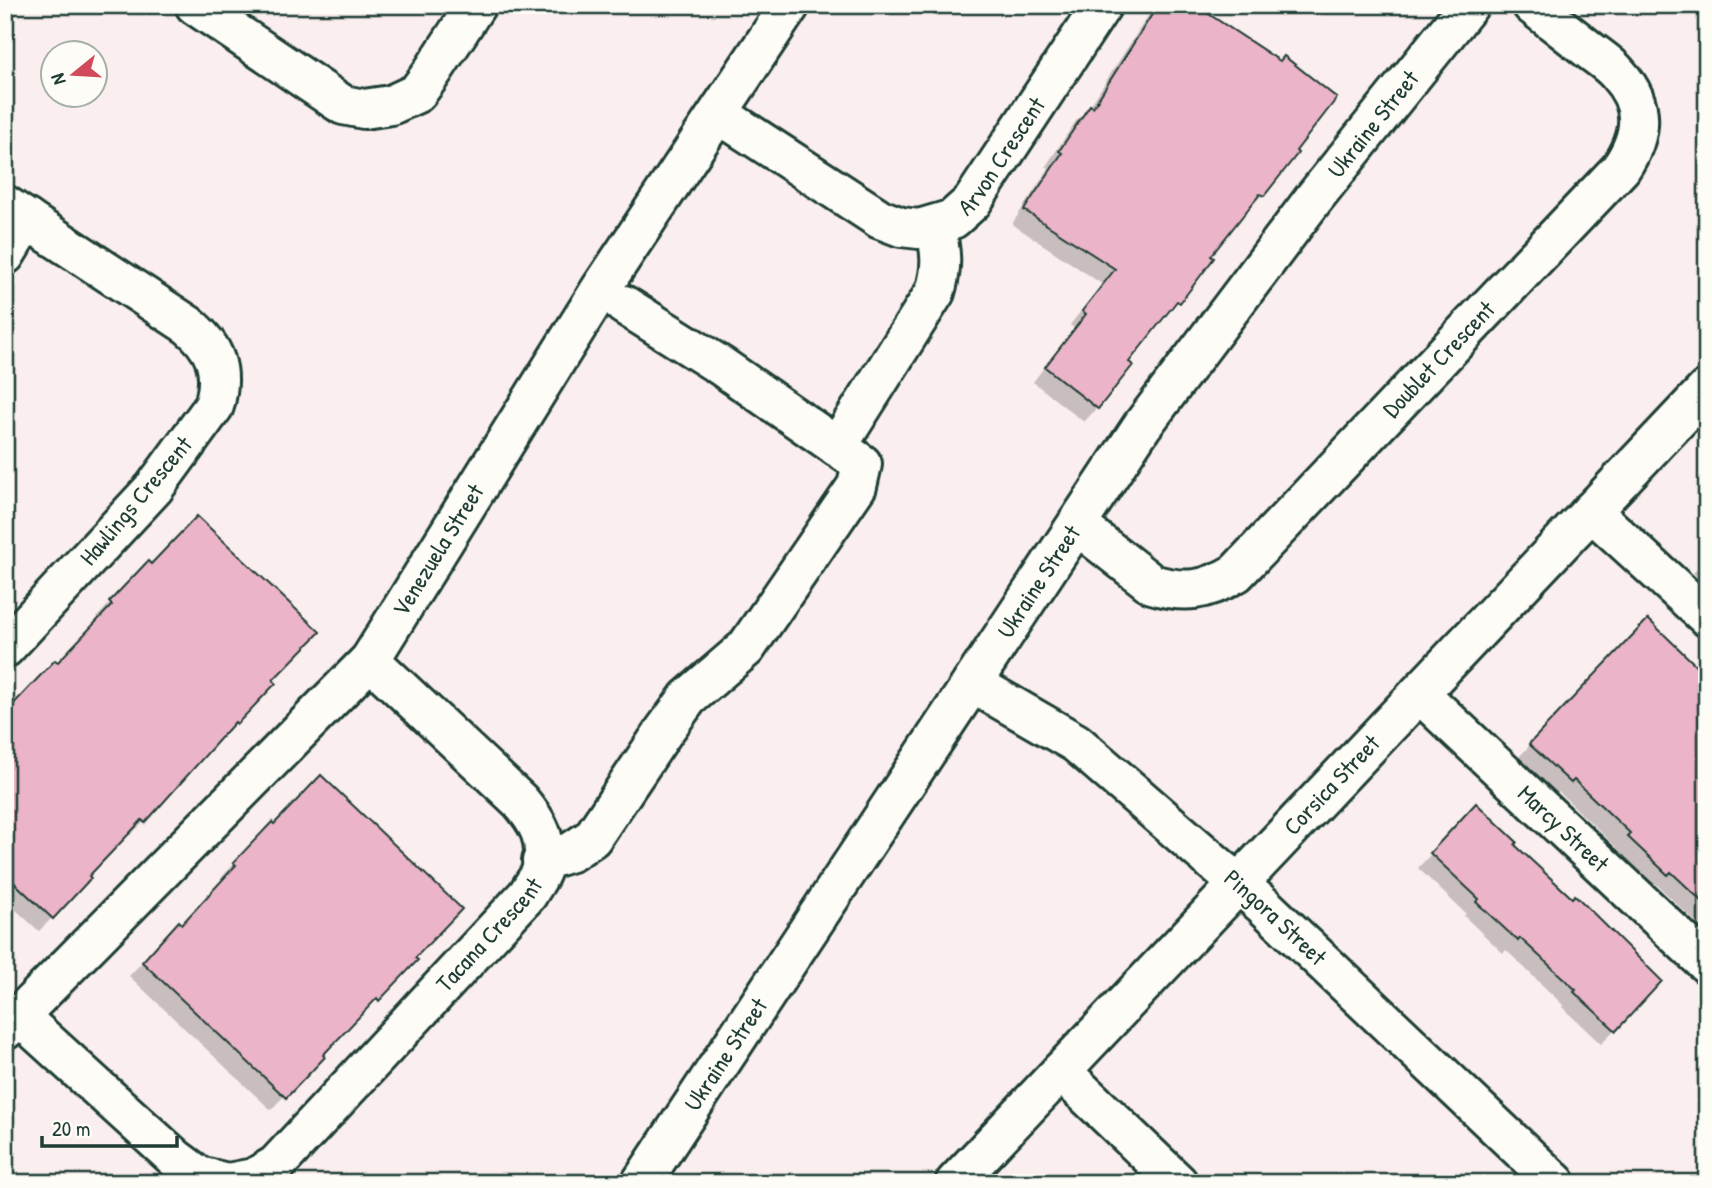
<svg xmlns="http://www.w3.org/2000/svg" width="1712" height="1188" font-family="'Patrick Hand',sans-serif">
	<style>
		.shadow { fill: #0003 }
		.building { fill: #ecb4c9; stroke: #1f3d34; stroke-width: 2 }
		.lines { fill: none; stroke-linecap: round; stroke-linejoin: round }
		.minor-casing { stroke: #1f3d34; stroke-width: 44 }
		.minor { stroke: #fdfcf7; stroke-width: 38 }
		.labels { text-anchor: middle; stroke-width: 5; stroke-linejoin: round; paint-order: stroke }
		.street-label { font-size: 24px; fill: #1f3d34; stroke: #fdfcf7 }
	</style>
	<rect width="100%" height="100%" fill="#faeeee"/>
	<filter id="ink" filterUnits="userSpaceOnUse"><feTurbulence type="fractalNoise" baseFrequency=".0143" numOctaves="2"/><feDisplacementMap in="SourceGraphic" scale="14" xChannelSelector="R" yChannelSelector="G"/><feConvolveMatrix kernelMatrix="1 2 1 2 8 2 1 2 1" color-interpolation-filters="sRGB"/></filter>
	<g filter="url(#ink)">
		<path class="shadow" d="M 1155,5 L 1192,5 L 1295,153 L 1262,195 L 1249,209 L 1247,207 L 1209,256 L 1178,301 L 1165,315 L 1126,363 L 1097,408 L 1084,422 L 1033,382 L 1074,328 L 1070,325 L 1102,284 L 1012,224 L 1049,168 L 1046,166 L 1076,121 L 1088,109 Z
			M 1707,559 L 1707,587 L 1693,573 Z
			M 134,577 L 271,680 L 236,722 L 144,822 L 130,835 L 128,833 L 87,876 L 52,918 L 39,931 L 5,900 L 5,872 L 57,664 L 100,619 L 97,617 Z
			M 1634,635 L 1696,668 L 1699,665 L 1707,673 L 1707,933 L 1656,884 L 1653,887 L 1615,850 L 1617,848 L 1559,792 L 1556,795 L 1517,759 Z
			M 1463,819 L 1512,845 L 1660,981 L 1601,1044 L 1562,1007 L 1563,1005 L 1506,950 L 1503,953 L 1464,916 L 1466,914 L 1418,868 Z
			M 258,838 L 415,960 L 364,1013 L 362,1011 L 271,1110 L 129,976 L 166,937 L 182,926 L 223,880 L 221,878 Z"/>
		<path class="building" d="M 1158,5 L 1195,5 L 1280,61 L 1284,56 L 1337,98 L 1296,151 L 1298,153 L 1264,196 L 1260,194 L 1211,256 L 1214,258 L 1180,303 L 1177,301 L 1129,362 L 1133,365 L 1098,409 L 1045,367 L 1086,314 L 1082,311 L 1115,269 L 1024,210 L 1062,153 L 1059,151 L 1090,105 L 1093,107 Z
			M 197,516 L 320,632 L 273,680 L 276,683 L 237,724 L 235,722 L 145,823 L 142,820 L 89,876 L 91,878 L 53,919 L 5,874 L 5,713 L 55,660 L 58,662 L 112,605 L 109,602 L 148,561 L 151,564 Z
			M 1648,619 L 1707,676 L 1707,906 L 1671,872 L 1668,875 L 1627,836 L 1630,833 L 1574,780 L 1571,783 L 1529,744 Z
			M 321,775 L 462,909 L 415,958 L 418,960 L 379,1001 L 377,998 L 323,1055 L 325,1057 L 286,1098 L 142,962 L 179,921 L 182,924 L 236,865 L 233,863 L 272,822 L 274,824 Z
			M 1476,803 L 1517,842 L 1515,845 L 1572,898 L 1575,895 L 1662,981 L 1616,1031 L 1574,992 L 1576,990 L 1520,938 L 1518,941 L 1476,902 L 1479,899 L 1430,853 Z"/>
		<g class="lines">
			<g class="minor-casing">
				<g id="minor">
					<path d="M 195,5 L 343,105 L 364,109 L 391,105 L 417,93 L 431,74 L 476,5"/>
					<path id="s1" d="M 719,114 L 880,219 L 901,227 L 919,229 L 953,219 L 972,202 L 1102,5"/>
					<path d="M 5,205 L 188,325 C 216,348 224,371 214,406 L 154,488 L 5,648"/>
					<path d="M 5,255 L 27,219"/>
					<path d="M 837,447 L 935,292 C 943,267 941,251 935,225"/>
					<path d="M 1591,511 L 1707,617"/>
					<path id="s2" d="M 1077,525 L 1152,584 C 1185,594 1206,591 1236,573 L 1621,168 C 1643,135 1646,105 1618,74 C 1610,64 1598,57 1588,49 C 1570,35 1551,20 1532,5"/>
					<path id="s3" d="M 972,683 L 1076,743 L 1264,906 L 1556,1183"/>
					<path id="s4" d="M 1419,693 L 1707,964"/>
					<path d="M 542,861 L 571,852 L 592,838 L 664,731 L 688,698 L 746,648 L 857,486 L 862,464 L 721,366 L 624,305"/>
					<path d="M 19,1016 L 176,1159 L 199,1176 L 227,1183"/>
					<path id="s5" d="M 5,1030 L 370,660 L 600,290 L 790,5"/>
					<path d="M 1061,1071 L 1178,1183"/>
					<path id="s6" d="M 228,1183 L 254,1178 L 276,1165 L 528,894 C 532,886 540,877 542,869 C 549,840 538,822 520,801 L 370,660"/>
					<path id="s7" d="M 641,1183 L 1142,426 L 1315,197 L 1469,5"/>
					<path id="s8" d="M 955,1183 L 1707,389"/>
				</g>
			</g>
			<use href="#minor" class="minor"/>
		</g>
	</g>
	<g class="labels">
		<g class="street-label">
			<text dy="8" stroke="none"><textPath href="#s7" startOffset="1288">Ukraine Street</textPath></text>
			<text dy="8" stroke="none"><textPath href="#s1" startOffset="348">Arvon Crescent</textPath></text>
			<text dy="8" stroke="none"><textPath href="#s2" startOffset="478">Doublet Crescent</textPath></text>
			<text transform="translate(136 501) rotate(-50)" y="8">Hawlings Crescent</text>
			<text dy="8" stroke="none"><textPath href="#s5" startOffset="649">Venezuela Street</textPath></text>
			<text dy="8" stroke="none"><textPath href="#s7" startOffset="721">Ukraine Street</textPath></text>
			<text dy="8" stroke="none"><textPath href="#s8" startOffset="548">Corsica Street</textPath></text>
			<text dy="8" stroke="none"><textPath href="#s4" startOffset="198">Marcy Street</textPath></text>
			<text dy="8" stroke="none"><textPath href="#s3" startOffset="385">Pingora Street</textPath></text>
			<text dy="8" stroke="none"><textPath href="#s6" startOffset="366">Tacana Crescent</textPath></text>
			<text dy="8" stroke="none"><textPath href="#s7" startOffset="154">Ukraine Street</textPath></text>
		</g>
	</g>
	<rect width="1712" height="1188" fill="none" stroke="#fdfcf7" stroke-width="28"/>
	<rect x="14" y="14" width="1684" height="1160" fill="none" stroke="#1f3d34" stroke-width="2.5" filter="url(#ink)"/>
	<g transform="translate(74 74) rotate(252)"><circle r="33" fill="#fdfcf7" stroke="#a4b0a9" stroke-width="2"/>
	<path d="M0-5L12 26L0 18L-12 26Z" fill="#d1495b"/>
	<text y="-10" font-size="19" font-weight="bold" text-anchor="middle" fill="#1f3d34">N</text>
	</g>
	<path d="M42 1136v10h135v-10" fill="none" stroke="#1f3d34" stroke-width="3.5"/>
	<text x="52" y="1136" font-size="21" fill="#1f3d34" stroke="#fdfcf7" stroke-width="5" paint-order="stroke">20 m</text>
</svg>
